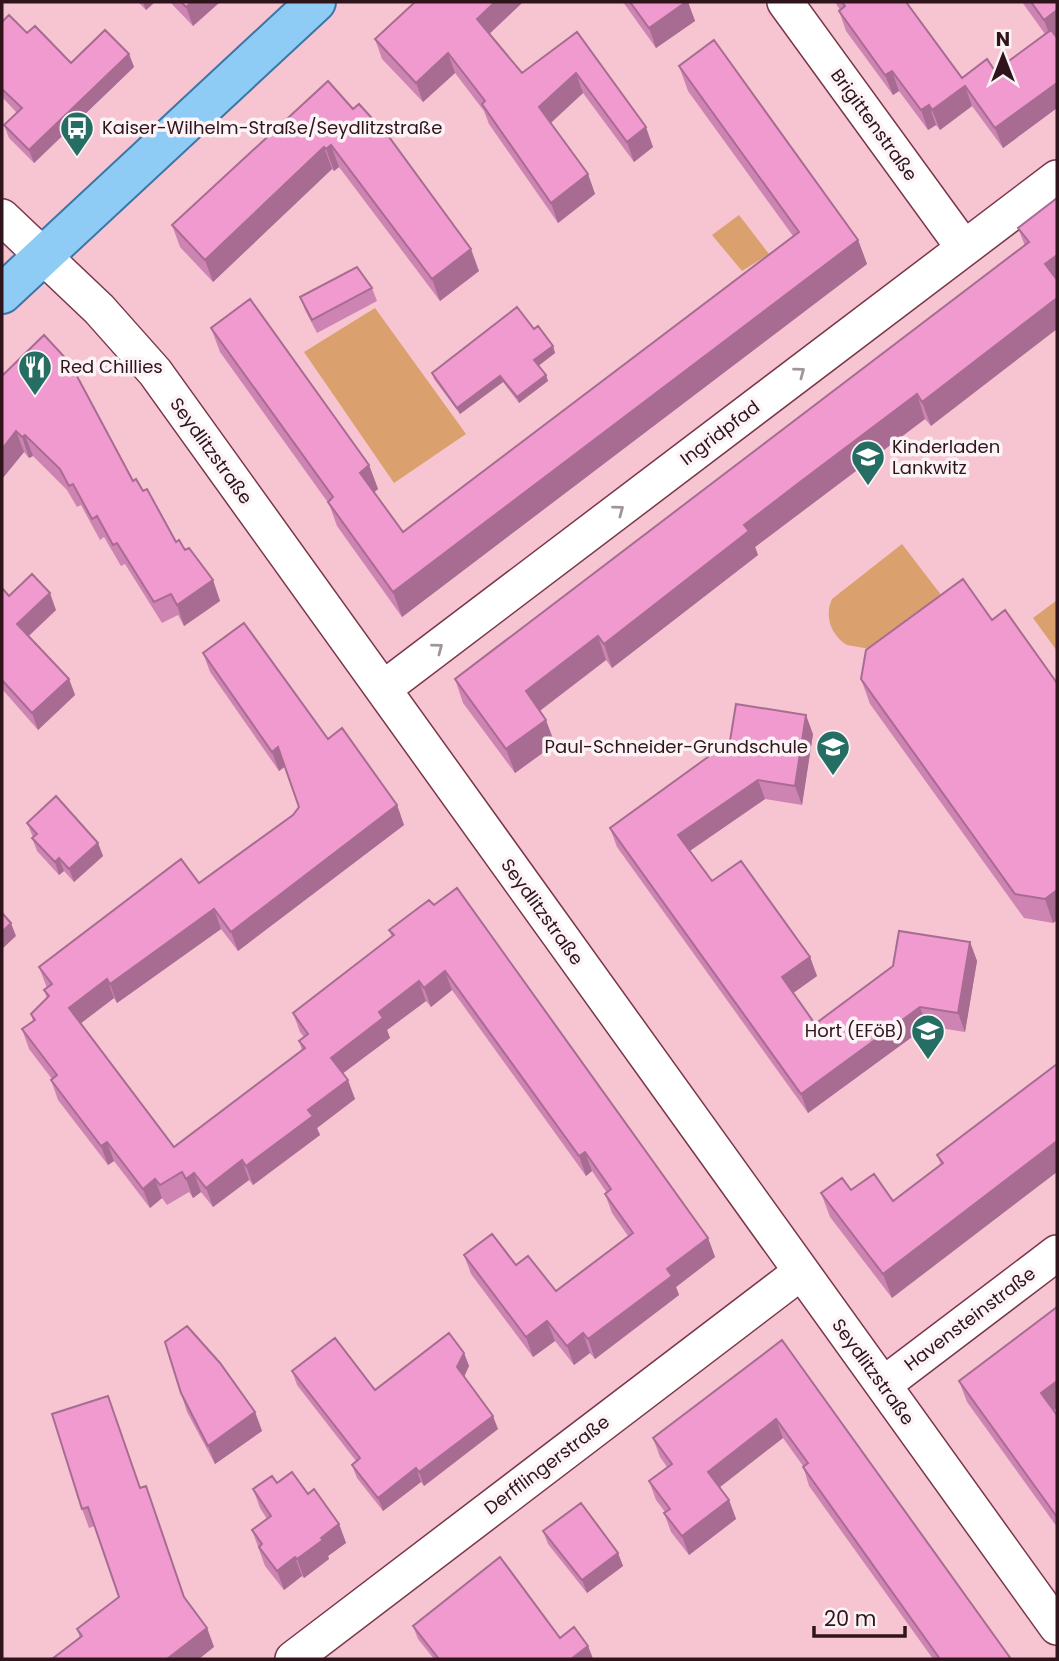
<svg xmlns="http://www.w3.org/2000/svg" width="1059" height="1661" font-family="Poppins,sans-serif">
	<style>
		.green { fill: #daa06d }
		.lines { fill: none; stroke-linecap: round; stroke-linejoin: round }
		.minor-casing { stroke: #79374b; stroke-width: 38 }
		.major-casing { stroke: #3c76a6; stroke-width: 42 }
		.minor { stroke: #fff; stroke-width: 35 }
		.major { stroke: #8eccf6; stroke-width: 38 }
		.wall { fill: #ce84b3 }
		.shaded-wall { fill: #a86c92 }
		.building { fill: #f09ad0; stroke: #a86c92; stroke-width: 2 }
		.oneway { stroke: #a29599 }
		.labels { text-anchor: middle; stroke-width: 7; stroke-linejoin: round; paint-order: stroke }
		.street-label { font-size: 18px; fill: #30141c; stroke: #fbf3f5 }
		.poi-label { font-size: 18px; fill: #30141c; stroke: #fbf3f5; text-anchor: start }
	</style>
	<rect width="100%" height="100%" fill="#f6c5d1"/>
	<path class="green" d="M 739,215 L 769,254 L 742,271 L 712,235 Z
		M 375,308 L 466,434 L 394,483 L 304,352 Z
		M 902,544 L 945,600 L 870,649 L 847,645 C 831,635 824,616 832,599 Z
		M 1057,600 L 1057,651 L 1033,618 Z"/>
	<g class="lines">
		<g class="minor-casing">
			<path id="minor" d="M 785,2 L 964,248
				M 2,217 L 99,309 L 155,372 L 1057,1627
				M 383,689 L 1057,178
				M 883,1385 L 1057,1253
				M 293,1659 L 801,1272"/>
		</g>
		<g class="major-casing">
			<path id="major" d="M 2,294 L 316,2"/>
		</g>
		<use href="#minor" class="minor"/>
		<use href="#major" class="major"/>
	</g>
	<path class="wall" d="M 138,2 L 155,2 L 146,10 Z
		M 170,2 L 220,2 L 193,26 Z
		M 415,2 L 523,2 L 489,34 L 522,73 L 577,32 L 653,147 L 634,162 L 583,93 L 551,123 L 588,174 L 595,194 L 558,223 L 489,124 L 484,111 L 455,73 L 423,102 L 382,59 L 375,39 Z
		M 623,2 L 688,2 L 695,21 L 656,48 Z
		M 835,2 L 906,2 L 962,78 L 995,71 L 1045,34 L 1022,2 L 1057,2 L 1057,108 L 1003,148 L 972,106 L 940,130 L 936,125 L 928,130 L 899,91 L 893,95 L 846,31 L 839,11 L 840,10 Z
		M 2,22 L 27,33 L 71,63 L 129,54 L 134,67 L 34,163 L 9,138 L 4,125 L 17,113 L 2,97 Z
		M 679,66 L 858,240 L 867,264 L 402,617 L 337,526 L 329,504 L 220,352 L 211,328 L 369,465 L 378,489 L 374,492 L 403,532 L 793,236 L 688,91 Z
		M 328,81 L 479,271 L 440,301 L 339,167 L 334,171 L 332,169 L 213,282 L 180,247 L 172,225 Z
		M 1057,198 L 931,426 L 925,419 L 755,547 L 758,555 L 612,668 L 606,660 L 540,711 L 555,744 L 515,773 L 463,703 L 455,679 L 1025,246 L 1018,228 Z
		M 372,288 L 377,301 L 317,333 L 305,310 L 300,297 Z
		M 534,329 L 553,346 L 555,353 L 538,366 L 546,375 L 548,381 L 519,403 L 503,382 L 460,414 L 434,379 L 432,373 Z
		M 2,376 L 133,481 L 176,542 L 213,580 L 220,601 L 184,626 L 178,615 L 162,623 L 125,564 L 121,566 L 104,537 L 100,540 L 81,505 L 77,507 L 67,490 L 33,456 L 29,458 L 24,452 L 2,479 Z
		M 2,588 L 9,596 L 56,610 L 29,636 L 69,679 L 75,695 L 38,730 L 2,689 Z
		M 992,620 L 1057,683 L 1057,920 L 1053,923 L 1024,918 L 870,704 L 861,679 Z
		M 203,653 L 328,739 L 397,805 L 404,825 L 238,951 L 221,929 L 117,1003 L 114,998 L 81,1023 L 174,1147 L 302,1050 L 299,1041 L 304,1037 L 300,1032 L 293,1013 L 392,937 L 389,930 L 429,900 L 708,1238 L 715,1257 L 676,1287 L 679,1295 L 595,1359 L 590,1353 L 574,1365 L 555,1341 L 533,1357 L 471,1274 L 464,1255 L 516,1265 L 556,1291 L 628,1236 L 612,1213 L 605,1194 L 607,1193 L 592,1171 L 586,1176 L 452,990 L 431,1007 L 426,1001 L 387,1030 L 390,1038 L 343,1073 L 355,1099 L 317,1128 L 320,1135 L 253,1185 L 249,1180 L 213,1207 L 201,1192 L 193,1198 L 189,1192 L 167,1205 L 162,1198 L 150,1208 L 114,1161 L 108,1165 L 58,1100 L 51,1080 L 52,1079 L 29,1049 L 22,1029 L 33,1021 L 31,1014 L 47,998 L 44,990 L 47,988 L 39,967 L 199,883 L 293,815 L 299,807 L 285,767 L 279,771 L 210,672 Z
		M 813,734 L 802,805 L 765,799 L 690,851 L 712,881 L 810,957 L 817,976 L 793,993 L 815,1024 L 970,942 L 977,961 L 965,1032 L 927,1026 L 808,1113 L 617,847 L 610,828 Z
		M 27,823 L 98,843 L 103,856 L 74,882 L 64,871 L 59,875 L 37,851 L 32,838 L 33,837 Z
		M 1057,1064 L 892,1298 L 830,1217 L 821,1193 L 851,1190 L 893,1201 L 941,1165 L 937,1155 Z
		M 1057,1307 L 1057,1408 L 1054,1410 L 1057,1415 L 1057,1527 L 967,1402 L 959,1381 Z
		M 782,1340 L 1011,1659 L 933,1659 L 809,1486 L 803,1466 L 783,1438 L 719,1487 L 729,1500 L 736,1519 L 689,1555 L 671,1532 L 664,1513 L 665,1512 L 656,1500 L 649,1481 L 667,1467 L 660,1457 L 653,1438 Z
		M 464,1353 L 469,1366 L 464,1377 L 498,1429 L 424,1486 L 421,1482 L 383,1511 L 357,1478 L 352,1465 L 356,1461 L 297,1385 L 292,1371 L 375,1390 Z
		M 181,1393 L 255,1412 L 262,1431 L 215,1464 L 187,1412 Z
		M 277,1483 L 308,1494 L 339,1524 L 346,1543 L 328,1556 L 329,1559 L 304,1578 L 302,1576 L 284,1590 L 265,1566 L 252,1530 L 267,1519 L 260,1508 L 253,1489 Z
		M 140,1488 L 185,1598 L 207,1628 L 214,1647 L 80,1638 L 77,1629 L 119,1597 L 95,1526 L 89,1528 L 82,1509 Z
		M 543,1531 L 618,1553 L 623,1566 L 587,1593 L 548,1544 Z
		M 413,1626 L 560,1638 L 588,1646 L 593,1659 L 434,1659 L 418,1639 Z"/>
	<path class="shaded-wall" d="M 143,2 L 155,2 L 146,10 Z
		M 192,2 L 220,2 L 193,26 L 186,7 Z
		M 495,2 L 523,2 L 484,39 L 477,19 Z
		M 686,2 L 688,2 L 695,21 L 656,48 L 649,28 Z
		M 1057,10 L 1057,40 L 1053,44 L 1044,20 Z
		M 448,53 L 455,73 L 423,102 L 416,83 Z
		M 129,54 L 134,67 L 34,163 L 29,150 Z
		M 892,71 L 899,91 L 893,95 L 885,75 Z
		M 576,73 L 583,93 L 546,127 L 539,107 Z
		M 1057,83 L 1057,108 L 1003,148 L 995,128 Z
		M 965,86 L 972,106 L 940,130 L 932,110 Z
		M 929,105 L 936,125 L 928,130 L 921,110 Z
		M 646,127 L 653,147 L 634,162 L 627,142 Z
		M 331,145 L 339,167 L 334,171 L 326,149 Z
		M 324,147 L 332,169 L 213,282 L 205,260 Z
		M 588,174 L 595,194 L 558,223 L 551,203 Z
		M 858,240 L 867,264 L 402,617 L 393,592 Z
		M 471,249 L 479,271 L 440,301 L 432,279 Z
		M 1057,255 L 1057,285 L 1045,264 Z
		M 1057,298 L 1057,329 L 931,426 L 922,402 Z
		M 553,346 L 555,353 L 537,367 L 534,360 Z
		M 546,375 L 548,381 L 519,403 L 517,397 Z
		M 500,376 L 503,382 L 460,414 L 457,408 Z
		M 917,394 L 925,419 L 755,547 L 758,555 L 612,668 L 604,644 L 744,525 Z
		M 16,431 L 24,452 L 2,479 L 2,449 Z
		M 25,435 L 33,456 L 29,458 L 22,437 Z
		M 369,465 L 378,489 L 369,497 L 360,473 Z
		M 213,580 L 220,601 L 184,626 L 177,605 Z
		M 50,593 L 56,610 L 23,641 L 17,624 Z
		M 598,636 L 606,660 L 534,715 L 526,691 Z
		M 69,679 L 75,695 L 38,730 L 32,713 Z
		M 806,715 L 813,734 L 802,805 L 795,786 Z
		M 546,720 L 555,744 L 515,773 L 506,749 Z
		M 278,747 L 285,766 L 279,771 L 272,752 Z
		M 758,780 L 765,799 L 685,854 L 678,835 Z
		M 397,805 L 404,825 L 238,951 L 231,932 Z
		M 98,843 L 103,856 L 74,882 L 69,869 Z
		M 59,858 L 64,871 L 59,875 L 55,862 Z
		M 1057,890 L 1057,920 L 1053,923 L 1045,899 Z
		M 214,909 L 221,929 L 117,1003 L 110,984 Z
		M 11,923 L 16,936 L 2,949 L 2,932 Z
		M 970,942 L 977,961 L 965,1032 L 958,1013 Z
		M 810,957 L 817,976 L 789,996 L 782,977 Z
		M 445,971 L 452,990 L 431,1007 L 424,988 Z
		M 107,979 L 114,998 L 76,1027 L 69,1008 Z
		M 419,981 L 426,1001 L 387,1030 L 390,1038 L 338,1077 L 331,1058 L 379,1012 Z
		M 920,1007 L 927,1026 L 808,1113 L 801,1094 Z
		M 348,1080 L 355,1099 L 317,1128 L 320,1135 L 253,1185 L 246,1166 L 308,1110 Z
		M 1057,1141 L 1057,1172 L 892,1298 L 883,1274 Z
		M 107,1142 L 114,1161 L 108,1165 L 101,1146 Z
		M 585,1152 L 592,1171 L 586,1176 L 579,1156 Z
		M 242,1160 L 249,1180 L 213,1207 L 206,1188 Z
		M 194,1173 L 201,1192 L 193,1198 L 186,1179 Z
		M 155,1179 L 162,1198 L 150,1208 L 143,1189 Z
		M 708,1238 L 715,1257 L 676,1287 L 679,1295 L 595,1359 L 588,1339 L 667,1269 Z
		M 547,1321 L 555,1341 L 533,1357 L 526,1337 Z
		M 583,1333 L 590,1353 L 574,1365 L 567,1346 Z
		M 464,1353 L 469,1366 L 462,1381 L 457,1367 Z
		M 1057,1381 L 1057,1408 L 1049,1414 L 1041,1393 Z
		M 255,1412 L 262,1431 L 215,1464 L 208,1446 Z
		M 493,1416 L 498,1429 L 424,1486 L 419,1472 Z
		M 776,1419 L 783,1438 L 715,1491 L 708,1472 Z
		M 416,1468 L 421,1482 L 383,1511 L 378,1498 Z
		M 729,1500 L 736,1519 L 689,1555 L 682,1536 Z
		M 339,1524 L 346,1543 L 328,1556 L 329,1559 L 304,1578 L 297,1559 L 321,1538 Z
		M 618,1553 L 623,1566 L 587,1593 L 582,1580 Z
		M 295,1557 L 302,1576 L 284,1590 L 277,1571 Z
		M 207,1628 L 214,1647 L 199,1659 L 167,1659 Z
		M 588,1646 L 593,1659 L 571,1659 Z"/>
	<path class="building" d="M 181,2 L 192,2 L 186,7 Z
		M 415,2 L 495,2 L 477,19 L 522,73 L 577,32 L 646,127 L 627,142 L 576,73 L 539,107 L 588,174 L 551,203 L 482,104 L 485,101 L 448,53 L 416,83 L 375,39 Z
		M 630,2 L 686,2 L 649,28 Z
		M 842,2 L 906,2 L 962,78 L 987,59 L 995,71 L 1051,30 L 1057,38 L 1057,83 L 995,128 L 965,86 L 932,110 L 929,105 L 921,110 L 892,71 L 885,75 L 839,11 L 845,6 Z
		M 1031,2 L 1057,2 L 1057,10 L 1044,20 Z
		M 9,15 L 27,33 L 35,26 L 71,63 L 105,30 L 129,54 L 29,150 L 4,125 L 22,108 L 2,89 L 2,22 Z
		M 714,40 L 858,240 L 393,592 L 328,502 L 333,497 L 211,328 L 250,299 L 369,465 L 360,473 L 403,532 L 799,232 L 679,66 Z
		M 328,81 L 353,109 L 359,104 L 389,137 L 471,249 L 432,279 L 331,145 L 326,149 L 324,147 L 205,260 L 172,225 Z
		M 1057,198 L 1057,255 L 1045,264 L 1057,280 L 1057,298 L 922,402 L 917,394 L 800,482 L 744,525 L 749,531 L 604,644 L 598,636 L 526,691 L 546,720 L 506,749 L 455,679 L 1029,242 L 1018,228 Z
		M 357,267 L 372,288 L 312,320 L 300,297 Z
		M 517,307 L 534,329 L 538,326 L 553,346 L 534,360 L 546,375 L 517,397 L 500,376 L 457,408 L 432,373 Z
		M 44,335 L 70,363 L 133,481 L 136,479 L 143,491 L 147,489 L 176,542 L 179,540 L 185,550 L 189,548 L 213,580 L 177,605 L 171,594 L 154,602 L 117,543 L 113,545 L 97,516 L 92,519 L 73,484 L 69,486 L 60,469 L 25,435 L 22,437 L 16,431 L 2,449 L 2,376 Z
		M 32,574 L 50,593 L 17,624 L 69,679 L 32,713 L 2,680 L 2,588 L 9,596 Z
		M 963,579 L 992,620 L 1005,610 L 1057,683 L 1057,890 L 1045,899 L 1015,894 L 861,679 L 866,650 Z
		M 244,623 L 328,739 L 342,728 L 397,805 L 231,932 L 214,909 L 110,984 L 107,979 L 69,1008 L 174,1147 L 305,1048 L 299,1041 L 308,1034 L 293,1013 L 394,935 L 389,930 L 429,900 L 434,905 L 457,888 L 708,1238 L 667,1269 L 672,1276 L 588,1339 L 583,1333 L 567,1346 L 547,1321 L 526,1337 L 464,1255 L 492,1234 L 516,1265 L 528,1256 L 556,1291 L 633,1233 L 605,1194 L 611,1189 L 585,1152 L 579,1156 L 445,971 L 424,988 L 419,981 L 379,1012 L 383,1018 L 331,1058 L 348,1080 L 308,1110 L 313,1116 L 246,1166 L 242,1160 L 206,1188 L 194,1173 L 186,1179 L 182,1172 L 160,1185 L 155,1179 L 143,1189 L 107,1142 L 101,1146 L 51,1080 L 57,1075 L 22,1029 L 35,1020 L 31,1014 L 49,996 L 44,990 L 52,984 L 39,967 L 181,859 L 199,883 L 293,815 L 299,807 L 278,747 L 272,752 L 203,653 Z
		M 736,704 L 806,715 L 795,786 L 758,780 L 678,835 L 712,881 L 741,861 L 810,957 L 782,977 L 815,1024 L 893,966 L 899,931 L 970,942 L 958,1013 L 920,1007 L 801,1094 L 610,828 L 730,741 Z
		M 56,796 L 98,843 L 69,869 L 59,858 L 55,862 L 32,838 L 37,834 L 27,823 Z
		M 2,913 L 11,923 L 2,932 Z
		M 1057,1064 L 1057,1141 L 883,1274 L 821,1193 L 842,1178 L 851,1190 L 874,1174 L 893,1201 L 943,1163 L 937,1155 Z
		M 1057,1307 L 1057,1381 L 1041,1393 L 1057,1415 L 1057,1517 L 959,1381 Z
		M 187,1326 L 220,1363 L 255,1412 L 208,1446 L 181,1393 L 165,1342 Z
		M 449,1333 L 464,1353 L 457,1367 L 493,1416 L 419,1472 L 416,1468 L 378,1498 L 352,1465 L 360,1458 L 292,1371 L 335,1338 L 375,1390 Z
		M 782,1340 L 1011,1659 L 940,1659 L 803,1467 L 808,1463 L 776,1419 L 708,1472 L 729,1500 L 682,1536 L 664,1513 L 670,1509 L 649,1481 L 672,1464 L 653,1438 Z
		M 108,1396 L 140,1488 L 146,1486 L 184,1597 L 207,1628 L 167,1659 L 52,1659 L 82,1636 L 77,1629 L 119,1597 L 88,1507 L 82,1509 L 52,1414 Z
		M 292,1472 L 308,1494 L 314,1489 L 339,1524 L 321,1538 L 323,1540 L 297,1559 L 295,1557 L 277,1571 L 259,1547 L 262,1544 L 252,1530 L 271,1516 L 253,1489 L 272,1476 L 277,1483 Z
		M 581,1503 L 618,1553 L 582,1580 L 543,1531 Z
		M 500,1557 L 560,1638 L 574,1627 L 588,1646 L 571,1659 L 439,1659 L 413,1626 Z"/>
	<defs><path id="oneway-chevron" d="M-2-3.5L2.5 0L-2 3.5" fill="none" stroke-width="1.6" stroke-linecap="round" stroke-linejoin="round" transform="scale(1.75)"/></defs>
	<g class="oneway">
		<use href="#oneway-chevron" transform="translate(800 372) rotate(-37)"/>
		<use href="#oneway-chevron" transform="translate(619 510) rotate(-37)"/>
		<use href="#oneway-chevron" transform="translate(438 648) rotate(-37)"/>
	</g>
	<defs>
		<g id="bus-pin" transform="scale(1.75)"><path d="M0 17L-7.5 6A9.5 9.5 0 1 1 7.5 6Z" fill="#266d63" stroke="#fbf3f5"/><path d="M-5-6H5V4H4V6H2V4H-2V6H-4V4H-5ZM-3.5-4V0h7V-4ZM-3.5 1.2v1.5H-2V1.2ZM2 1.2v1.5H3.5V1.2Z" fill="#fff"/></g>
		<g id="restaurant-pin" transform="scale(1.75)"><path d="M0 17L-7.5 6A9.5 9.5 0 1 1 7.5 6Z" fill="#266d63" stroke="#fbf3f5"/><path d="M-5-6h1v4h1v-4h1v4h1v-4h1v5L-1.5 .5V6h-2V.5L-5-1ZM5-6V6H3V1.5H1.5Q1.5-4 5-6Z" fill="#fff"/></g>
		<g id="school-pin" transform="scale(1.75)"><path d="M0 17L-7.5 6A9.5 9.5 0 1 1 7.5 6Z" fill="#266d63" stroke="#fbf3f5"/><path d="M0-5L7-2L0 1L-7-2ZM-4 1L0 2.5L4 1V4Q0 6-4 4Z" fill="#fff"/></g>
	</defs>
	<g fill-rule="evenodd">
		<use href="#bus-pin" x="77" y="128"/>
		<use href="#restaurant-pin" x="35" y="367"/>
		<use href="#school-pin" x="868" y="457"/>
		<use href="#school-pin" x="833" y="747"/>
		<use href="#school-pin" x="928" y="1031"/>
	</g>
	<g class="labels">
		<g class="street-label">
			<text transform="translate(874 125) rotate(54)" y="6">Brigittenstraße</text>
			<text transform="translate(720 433) rotate(-37)" y="6">Ingridpfad</text>
			<text transform="translate(211 451) rotate(54)" y="6">Seydlitzstraße</text>
			<text transform="translate(542 912) rotate(54)" y="6">Seydlitzstraße</text>
			<text transform="translate(970 1319) rotate(-37)" y="6">Havensteinstraße</text>
			<text transform="translate(873 1372) rotate(54)" y="6">Seydlitzstraße</text>
			<text transform="translate(547 1465) rotate(-37)" y="6">Derfflingerstraße</text>
		</g>
		<g class="poi-label">
			<text x="102" y="134">Kaiser-Wilhelm-Straße/Seydlitzstraße</text>
			<text x="60" y="373">Red Chillies</text>
			<text x="892" y="453">Kinderladen<tspan x="892" dy="21">Lankwitz</tspan></text>
			<text x="808" y="753" text-anchor="end">Paul-Schneider-Grundschule</text>
			<text x="904" y="1037" text-anchor="end">Hort (EFöB)</text>
		</g>
	</g>
	<rect width="1059" height="1661" fill="none" stroke="#30141c" stroke-width="7"/>
	<g transform="translate(1003 56)" stroke="#fbf3f5" stroke-width="5" paint-order="stroke">
	<path d="M0-5L12 26L0 18L-12 26Z" fill="#30141c"/>
	<text y="-10" font-size="19" font-weight="bold" text-anchor="middle" fill="#30141c">N</text>
	</g>
	<path d="M814 1626v10h91v-10" fill="none" stroke="#30141c" stroke-width="3.5"/>
	<text x="824" y="1626" font-size="21" fill="#30141c" stroke="#fbf3f5" stroke-width="5" paint-order="stroke">20 m</text>
</svg>
